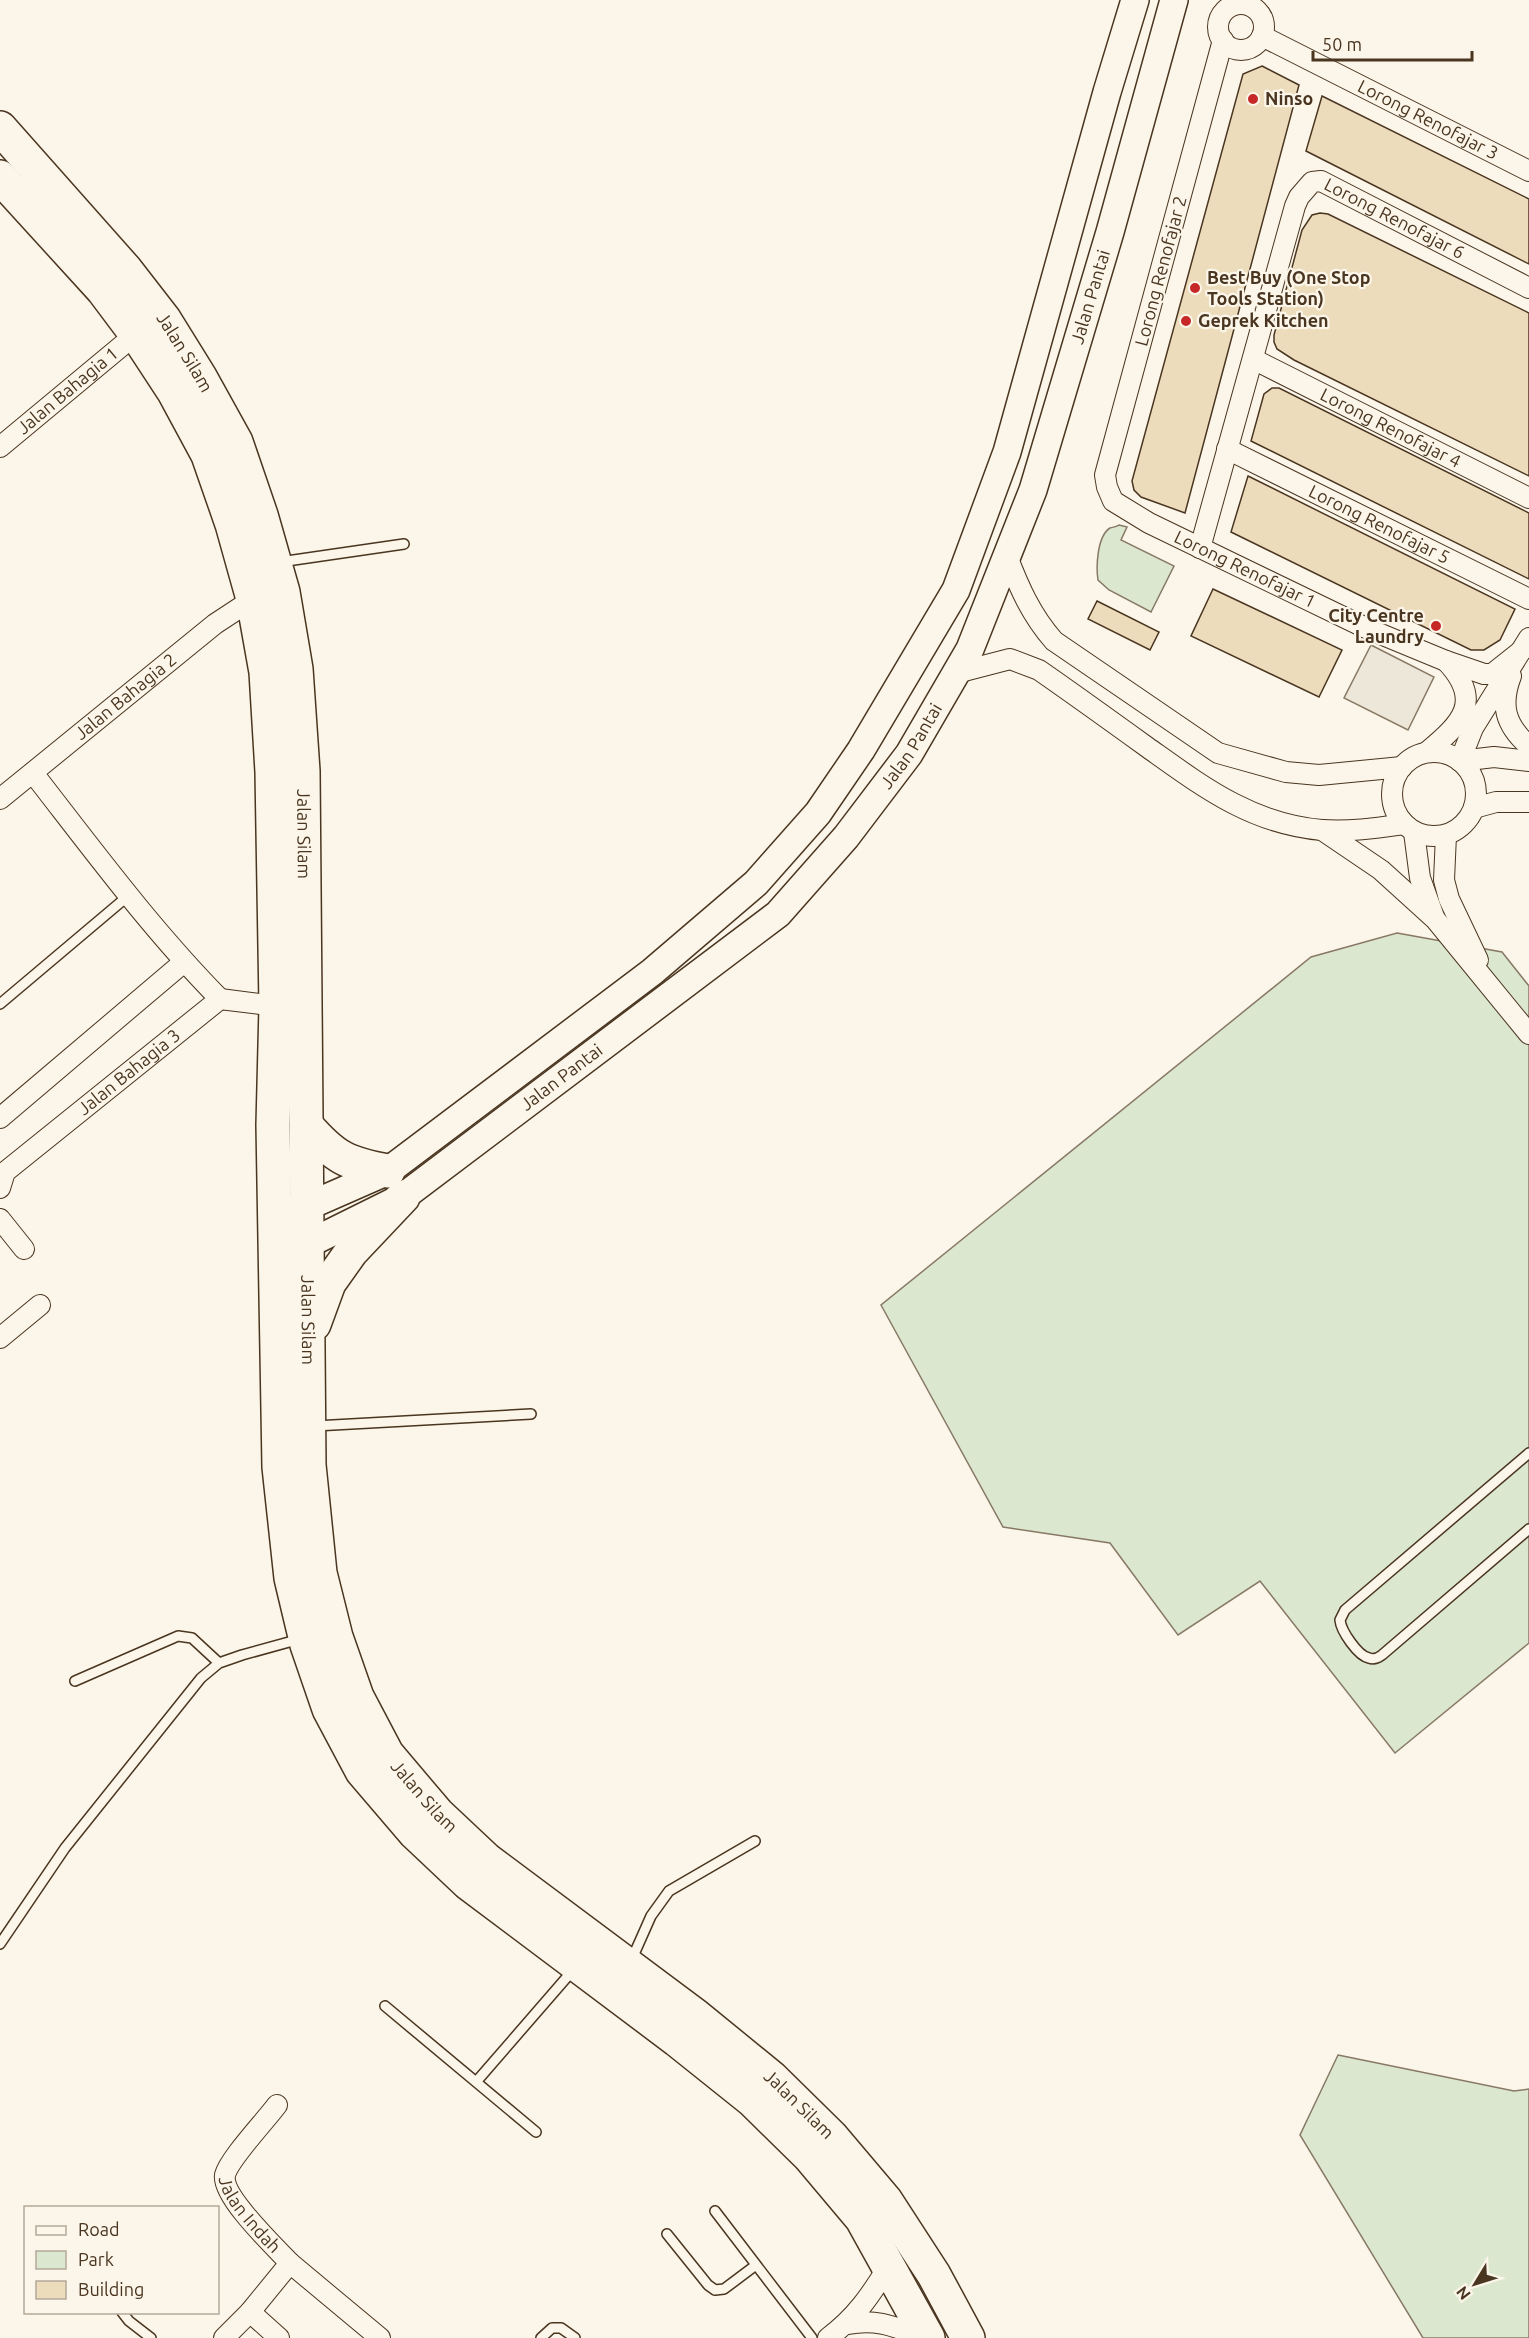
<svg xmlns="http://www.w3.org/2000/svg" width="1529" height="2338" font-family="Ubuntu,sans-serif">
	<style>
		.green { fill: #dce7d0; stroke: #887966; stroke-width: 1.5 }
		.parking { fill: #ede7d9; stroke: #887966; stroke-width: 1.5 }
		.building { fill: #ecdcbc; stroke: #4a3520; stroke-width: 1.5 }
		.lines { fill: none; stroke-linecap: round; stroke-linejoin: round }
		.lane-casing { stroke: #4a3520; stroke-width: 12 }
		.street-casing { stroke: #4a3520; stroke-width: 22 }
		.secondary-casing { stroke: #4a3520; stroke-width: 30 }
		.highway-casing { stroke: #4a3520; stroke-width: 36 }
		.lane { stroke: #fbf6e9; stroke-width: 9 }
		.street { stroke: #fbf6e9; stroke-width: 20 }
		.secondary { stroke: #fbf6e9; stroke-width: 27 }
		.highway { stroke: #fbf6e9; stroke-width: 33 }
		.poi-dot { fill: #c62828; stroke: #fbf6e9; stroke-width: 2 }
		.labels { text-anchor: middle; stroke-width: 4.5; stroke-linejoin: round; paint-order: stroke }
		.poi-label { font-size: 18px; font-weight: bold; fill: #4a3520; stroke: #fbf6e9; text-anchor: start }
		.street-label { font-size: 18px; fill: #4a3520; stroke: #fbf6e9 }
	</style>
	<rect width="100%" height="100%" fill="#fbf6e9"/>
	<path class="green" d="M 1119,525 L 1127,527 L 1121,540 L 1174,566 L 1151,612 L 1109,590 L 1098,580 C 1096,567 1097,536 1110,528 C 1111,528 1118,526 1119,525 Z
		M 1397,933 L 1502,952 L 1529,986 L 1529,1643 L 1395,1753 L 1260,1581 L 1178,1635 L 1110,1543 L 1003,1527 L 881,1305 L 1311,957 Z
		M 1338,2055 L 1514,2091 L 1529,2089 L 1529,2338 L 1423,2338 L 1300,2135 Z"/>
	<path class="parking" d="M 1371,645 L 1434,677 L 1408,730 L 1344,698 Z"/>
	<path class="building" d="M 1262,66 L 1299,85 L 1185,513 L 1141,497 L 1134,490 L 1132,481 L 1243,74 Z
		M 1322,96 L 1529,199 L 1529,264 L 1306,151 Z
		M 1320,213 L 1328,214 L 1529,313 L 1529,476 L 1294,360 L 1277,349 L 1274,342 L 1274,335 L 1302,230 L 1312,215 Z
		M 1272,388 L 1279,388 L 1529,513 L 1529,579 L 1251,441 L 1264,394 Z
		M 1248,476 L 1515,609 L 1500,640 L 1484,650 L 1471,650 L 1231,532 Z
		M 1213,589 L 1342,650 L 1319,697 L 1191,636 Z
		M 1097,601 L 1159,632 L 1150,650 L 1088,619 Z"/>
	<g class="lines">
		<g class="lane-casing">
			<path id="lane" d="M 280,562 L 404,544
				M 0,1004 L 128,896
				M 315,1426 L 531,1414
				M 1529,1453 L 1345,1610 L 1340,1620 C 1341,1631 1358,1656 1369,1658 C 1374,1660 1378,1658 1382,1655 L 1529,1529
				M 75,1681 L 178,1636 L 192,1638 L 219,1663
				M 0,1944 L 65,1848 L 201,1678 L 219,1663 L 242,1655 L 300,1639
				M 631,1961 L 651,1916 L 669,1891 L 755,1841
				M 385,2006 L 536,2132
				M 476,2082 L 574,1969
				M 715,2211 L 812,2338
				M 667,2234 L 708,2285 L 715,2290 L 724,2289 L 756,2265
				M 122,2312 L 129,2321 L 151,2338
				M 541,2338 L 552,2328 L 561,2328 L 575,2338"/>
		</g>
		<g class="street-casing">
			<g id="street">
				<circle cx="1241" cy="27" r="23"/>
				<path id="s1" d="M 1262,36 L 1529,171"/>
				<path id="s2" d="M 1223,40 L 1105,475 L 1107,487 L 1113,501 L 1149,523 L 1366,628 L 1446,661 L 1484,674 L 1492,674 L 1521,651"/>
				<path id="s3" d="M 1253,359 L 1529,498"/>
				<path id="s4" d="M 0,447 L 136,334"/>
				<path id="s5" d="M 1227,449 L 1529,599"/>
				<path id="s6" d="M 1200,548 L 1295,206 L 1299,197 L 1312,182 L 1321,181 L 1529,288"/>
				<path d="M 1007,556 C 1019,587 1031,615 1054,641 L 1218,753 L 1286,772 L 1319,775 L 1402,767"/>
				<path d="M 956,673 L 1010,659 L 1039,670 C 1075,695 1111,721 1147,747 C 1202,786 1251,824 1322,830 C 1349,832 1376,828 1404,824"/>
				<path d="M 1511,676 C 1500,705 1505,725 1529,746"/>
				<circle cx="1434" cy="794" r="42"/>
				<path d="M 1427,752 C 1462,723 1484,701 1446,661"/>
				<path d="M 1460,761 L 1473,728 L 1529,638"/>
				<path d="M 1460,761 L 1494,757 L 1529,761"/>
				<path d="M 33,773 C 93,850 151,929 220,999"/>
				<path id="s7" d="M 0,799 L 215,624 L 253,599"/>
				<path d="M 1474,808 L 1496,802 L 1529,802"/>
				<path d="M 1322,830 L 1381,870 L 1435,919 L 1529,1034"/>
				<path d="M 1414,832 L 1420,878 L 1434,917"/>
				<path d="M 1446,835 L 1444,880 L 1449,899 L 1478,960"/>
				<path d="M 0,1118 L 184,962"/>
				<path id="s8" d="M 0,1188 L 5,1172 L 220,999 L 276,1006"/>
				<path d="M 0,1219 L 24,1249"/>
				<path d="M 0,1338 L 40,1305"/>
				<path id="s9" d="M 277,2105 C 266,2120 229,2159 225,2175 C 221,2196 276,2248 290,2263"/>
				<path d="M 250,2312 L 279,2338"/>
				<path d="M 848,2324 C 879,2318 897,2328 926,2338"/>
				<path d="M 224,2338 L 250,2312 L 290,2263 L 380,2338"/>
				<path d="M 828,2338 C 856,2317 870,2296 888,2267"/>
			</g>
		</g>
		<g class="secondary-casing">
			<g id="secondary">
				<path d="M 290,1210 L 306,1207 L 388,1171 L 652,972 L 756,883 L 818,813 L 861,750 L 956,590 L 1007,452 L 1107,92 L 1135,0"/>
				<path id="s10" d="M 291,1247 L 306,1245 L 403,1197 L 778,914 L 846,837 L 909,754 L 970,649 L 1033,490 L 1110,232 L 1174,0"/>
			</g>
		</g>
		<g class="highway-casing">
			<g id="highway">
				<path id="s11" d="M 0,128 L 126,270 L 164,319 L 200,377 L 236,442 L 261,515 L 283,592 L 296,669 L 303,771 L 309,1465 L 320,1573 L 336,1637 L 357,1697 L 387,1754 L 437,1813 L 487,1860 L 696,2016 L 772,2078 L 831,2136 L 886,2201 L 934,2275 L 968,2338"/>
				<path d="M 0,177 L 103,290 L 136,334 L 174,392 L 208,455 L 232,524 L 253,599 L 266,672 L 272,772 L 276,1006 L 273,1125 L 279,1467 L 291,1578 L 307,1645 L 329,1709 L 362,1771 L 415,1833 L 468,1883 L 677,2040 L 752,2100 L 809,2156 L 862,2219 L 928,2338"/>
				<path d="M 307,1126 C 334,1157 347,1164 388,1171"/>
				<path d="M 314,1324 L 329,1283 L 351,1252 L 403,1197"/>
			</g>
		</g>
		<use href="#lane" class="lane"/>
		<use href="#street" class="street"/>
		<use href="#secondary" class="secondary"/>
		<use href="#highway" class="highway"/>
	</g>
	<g class="poi-dot">
		<circle cx="1253" cy="99" r="6"/>
		<circle cx="1195" cy="288" r="6"/>
		<circle cx="1186" cy="321" r="6"/>
		<circle cx="1436" cy="626" r="6"/>
	</g>
	<g class="labels">
		<g class="poi-label">
			<text x="1265" y="105">Ninso</text>
			<text x="1207" y="284">Best Buy (One Stop<tspan x="1207" dy="21">Tools Station)</tspan></text>
			<text x="1198" y="327">Geprek Kitchen</text>
			<text x="1424" y="622" text-anchor="end">City Centre<tspan x="1424" dy="21">Laundry</tspan></text>
		</g>
		<g class="street-label">
			<text dy="6" stroke="none"><textPath href="#s1" startOffset="186">Lorong Renofajar 3</textPath></text>
			<text dy="6" stroke="none"><textPath href="#s6" startOffset="476">Lorong Renofajar 6</textPath></text>
			<text transform="translate(1161 271) rotate(-75)" y="6">Lorong Renofajar 2</text>
			<text dy="6" stroke="none"><textPath href="#s10" startOffset="1294">Jalan Pantai</textPath></text>
			<text dy="6" stroke="none"><textPath href="#s11" startOffset="291">Jalan Silam</textPath></text>
			<text dy="6" stroke="none"><textPath href="#s4" startOffset="88">Jalan Bahagia 1</textPath></text>
			<text dy="6" stroke="none"><textPath href="#s3" startOffset="154">Lorong Renofajar 4</textPath></text>
			<text dy="6" stroke="none"><textPath href="#s5" startOffset="170">Lorong Renofajar 5</textPath></text>
			<text dy="6" stroke="none"><textPath href="#s2" startOffset="627">Lorong Renofajar 1</textPath></text>
			<text dy="6" stroke="none"><textPath href="#s7" startOffset="162">Jalan Bahagia 2</textPath></text>
			<text dy="6" stroke="none"><textPath href="#s10" startOffset="808">Jalan Pantai</textPath></text>
			<text dy="6" stroke="none"><textPath href="#s11" startOffset="795">Jalan Silam</textPath></text>
			<text dy="6" stroke="none"><textPath href="#s8" startOffset="176">Jalan Bahagia 3</textPath></text>
			<text dy="6" stroke="none"><textPath href="#s10" startOffset="322">Jalan Pantai</textPath></text>
			<text dy="6" stroke="none"><textPath href="#s11" startOffset="1281">Jalan Silam</textPath></text>
			<text dy="6" stroke="none"><textPath href="#s11" startOffset="1785">Jalan Silam</textPath></text>
			<text dy="6" stroke="none"><textPath href="#s11" startOffset="2271">Jalan Silam</textPath></text>
			<text dy="6" stroke="none"><textPath href="#s9" startOffset="135">Jalan Indah</textPath></text>
		</g>
	</g>
	<rect x="24" y="2206" width="195" height="108" fill="#fbf6e9" stroke="#b4a999" stroke-width="1.5"/>
	<rect x="36" y="2226" width="30" height="9" fill="#fbf6e9" stroke="#b4a999" stroke-width="1.5"/>
	<text x="78" y="2236" font-size="18" fill="#4a3520">Road</text>
	<rect x="36" y="2251" width="30" height="18" fill="#dce7d0" stroke="#b4a999" stroke-width="1.5"/>
	<text x="78" y="2266" font-size="18" fill="#4a3520">Park</text>
	<rect x="36" y="2281" width="30" height="18" fill="#ecdcbc" stroke="#b4a999" stroke-width="1.5"/>
	<text x="78" y="2296" font-size="18" fill="#4a3520">Building</text>
	<g transform="translate(1475 2284) rotate(232)" stroke="#fbf6e9" stroke-width="4.5" paint-order="stroke">
	<path d="M0-4.5L10 22L0 15L-10 22Z" fill="#4a3520"/>
	<text y="-9" font-size="16" font-weight="bold" text-anchor="middle" fill="#4a3520">N</text>
	</g>
	<path d="M1313 51v9h159v-9" fill="none" stroke="#4a3520" stroke-width="3"/>
	<text x="1322" y="51" font-size="18" fill="#4a3520" stroke="#fbf6e9" stroke-width="4.5" paint-order="stroke">50 m</text>
</svg>
